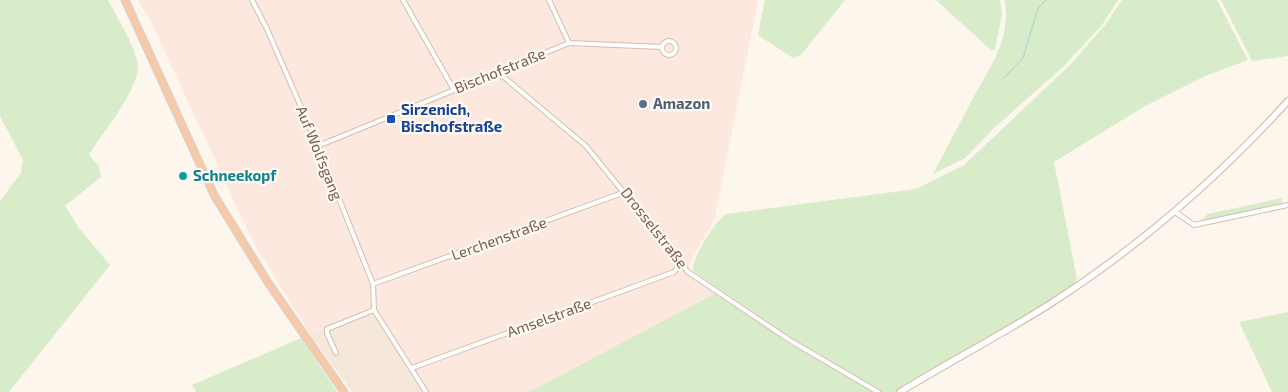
<svg xmlns="http://www.w3.org/2000/svg" width="1288" height="392" font-family="'Exo 2',sans-serif">
	<style>
		.residential { fill: #f5e8da }
		.commercial { fill: #fde8e0 }
		.green { fill: #d8ecc9 }
		.lines { fill: none; stroke-linecap: round; stroke-linejoin: round }
		.stream { stroke: #a5d3da; stroke-width: 1 }
		.minor-casing { stroke: #d1beb0; stroke-width: 6 }
		.secondary-casing { stroke: #d6c0b0; stroke-width: 8 }
		.trunk-casing { stroke: #dad1cd; stroke-width: 9 }
		.minor { stroke: #fff; stroke-width: 4 }
		.secondary { stroke: #fff; stroke-width: 5.5 }
		.trunk { stroke: #f9c8a4; stroke-width: 6 }
		.service-dot { fill: #5c6f8a; stroke: #fffaf3; stroke-width: 2 }
		.transit-dot { fill: #1a4fb4; stroke: #fffaf3; stroke-width: 2 }
		.culture-dot { fill: #0f9aa8; stroke: #fffaf3; stroke-width: 2 }
		.labels { text-anchor: middle; stroke-width: 4.5; stroke-linejoin: round; paint-order: stroke }
		.street-label { font-size: 15px; fill: #7a5c4d; stroke: #fffaf3 }
		.service-label { font-size: 15px; font-weight: bold; fill: #4e5e75; stroke: #fffaf3; text-anchor: start }
		.transit-label { font-size: 15px; font-weight: bold; fill: #164399; stroke: #fffaf3; text-anchor: start }
		.culture-label { font-size: 15px; font-weight: bold; fill: #0d838f; stroke: #fffaf3; text-anchor: start }
	</style>
	<rect width="100%" height="100%" fill="#fdf6ec"/>
	<path class="residential" d="M 374,310 L 426,392 L 352,392 L 310,334 L 328,329 Z"/>
	<path class="commercial" d="M 138,0 L 758,0 L 715,218 L 689,265 L 688,272 L 719,293 L 529,392 L 426,392 L 374,310 L 327,329 L 310,334 L 252,240 L 154,28 Z"/>
	<path class="green" d="M 0,0 L 108,0 C 118,19 131,39 137,60 C 144,86 102,132 89,155 L 99,166 L 101,177 L 65,206 L 79,228 L 110,265 L 9,392 L 0,392 L 0,201 L 21,173 L 23,160 L 0,116 Z
		M 765,0 L 845,0 L 801,55 L 793,58 L 758,35 Z
		M 936,0 L 1000,0 L 1002,14 L 995,49 L 991,50 Z
		M 1005,0 L 1118,0 L 1102,25 L 1063,67 L 994,128 L 965,158 L 933,174 C 946,149 959,125 972,100 C 990,67 1011,40 1005,0 Z
		M 1122,0 L 1217,0 L 1248,60 L 1205,76 L 1145,106 L 1054,162 L 1077,279 L 1073,285 L 1031,312 L 897,392 L 882,392 L 803,346 L 693,271 C 691,260 716,218 727,214 L 916,189 L 964,165 L 1070,65 L 1105,25 Z
		M 1221,0 L 1288,0 L 1288,56 L 1252,61 Z
		M 1282,198 L 1282,203 L 1206,221 L 1202,220 L 1208,214 Z
		M 716,293 L 769,329 L 873,392 L 529,392 Z
		M 1288,312 L 1288,392 L 1272,392 L 1239,322 Z
		M 301,338 L 337,392 L 196,392 L 192,385 Z"/>
	<g class="lines">
		<path class="stream" d="M 1003,79 L 1023,58 L 1038,8 L 1046,0"/>
		<g class="minor-casing">
			<path id="minor" d="M 252,0 L 267,29 L 318,146 L 373,284 L 374,310
				M 403,0 L 454,90
				M 549,0 L 569,43
				M662 48a7 7 0 1 1 14 0a7 7 0 1 1-14 0Z
				M 499,73 L 586,146 L 688,272 L 791,341 L 878,392
				M 318,146 L 569,43 L 662,47
				M 1175,212 L 1194,225 L 1288,205
				M 373,284 L 625,192
				M 336,353 L 327,333 L 327,329 L 374,310 L 426,392
				M 412,368 L 674,272 L 681,264"/>
		</g>
		<g class="secondary-casing">
			<path id="secondary" d="M 900,392 C 949,362 1001,335 1050,304 C 1139,247 1217,179 1288,101"/>
		</g>
		<g class="trunk-casing">
			<path id="trunk" d="M 125,0 L 214,195 L 269,284 L 344,392"/>
		</g>
		<use href="#minor" class="minor"/>
		<use href="#secondary" class="secondary"/>
		<use href="#trunk" class="trunk"/>
	</g>
	<circle class="service-dot" cx="643" cy="104" r="5"/>
	<rect class="transit-dot" x="386" y="114" width="10" height="10" rx="2.5"/>
	<circle class="culture-dot" cx="183" cy="176" r="5"/>
	<g class="labels">
		<g class="street-label">
			<text transform="translate(500 71) rotate(-22)" y="5">Bischofstraße</text>
			<text transform="translate(319 153) rotate(68)" y="5">Auf Wolfsgang</text>
			<text transform="translate(654 228) rotate(52)" y="5">Drosselstraße</text>
			<text transform="translate(499 239) rotate(-20)" y="5">Lerchenstraße</text>
			<text transform="translate(549 318) rotate(-20)" y="5">Amselstraße</text>
		</g>
		<g class="service-label">
			<text x="653" y="109">Amazon</text>
		</g>
		<g class="transit-label">
			<text x="401" y="115">Sirzenich,<tspan x="401" dy="17">Bischofstraße</tspan></text>
		</g>
		<g class="culture-label">
			<text x="193" y="181">Schneekopf</text>
		</g>
	</g>
</svg>
